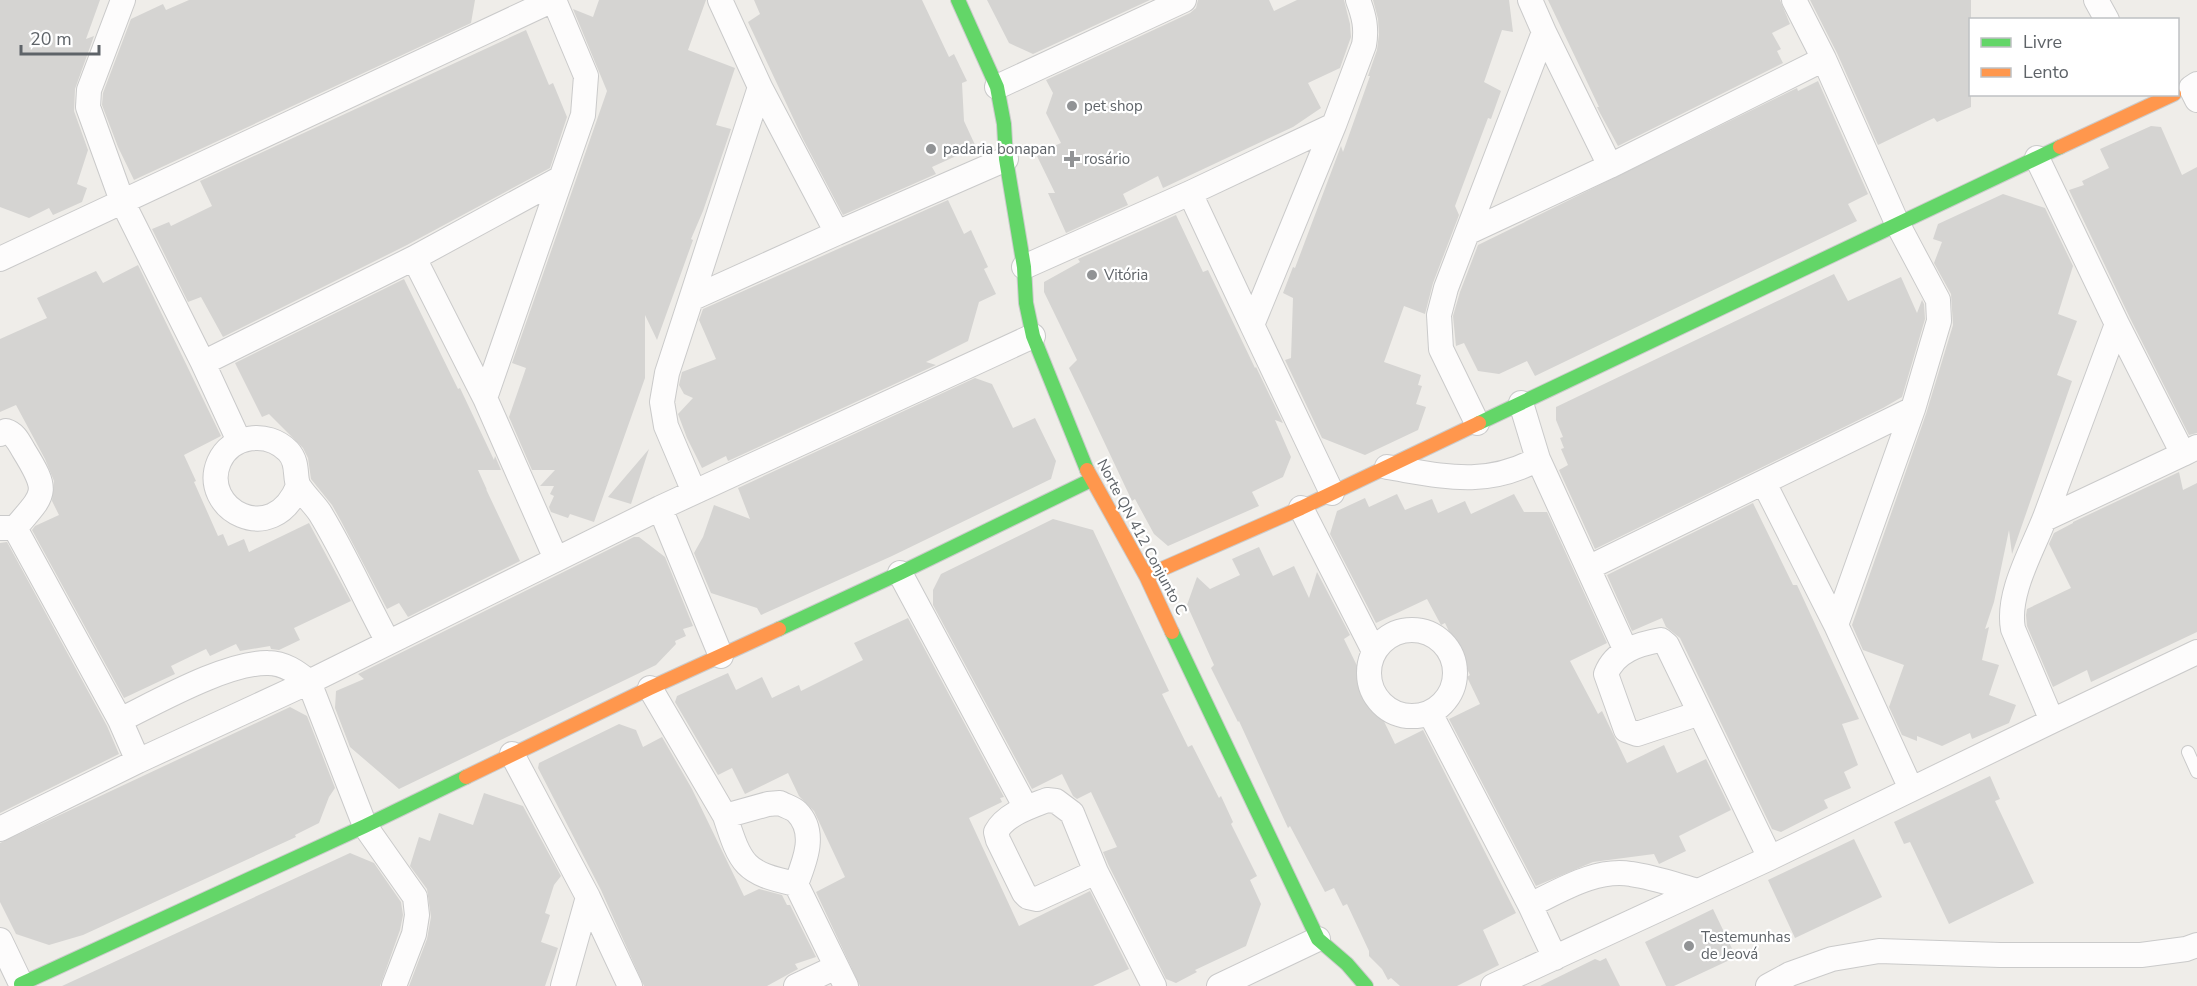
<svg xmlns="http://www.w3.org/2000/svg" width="2197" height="986" font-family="'Nunito Sans',sans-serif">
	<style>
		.building { fill: #d5d4d2 }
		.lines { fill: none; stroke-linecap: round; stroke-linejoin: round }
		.lane-casing { stroke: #cacaca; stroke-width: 14 }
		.street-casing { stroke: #cacaca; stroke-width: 26 }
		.fast-casing { stroke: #cbcbcb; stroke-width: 16 }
		.slow-casing { stroke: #cbcbcb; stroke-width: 16 }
		.lane { stroke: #fdfcfc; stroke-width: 12 }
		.street { stroke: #fdfcfc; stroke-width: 24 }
		.fast { stroke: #63d668; stroke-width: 14 }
		.slow { stroke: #ff974d; stroke-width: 14 }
		.poi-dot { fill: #919395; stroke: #fff; stroke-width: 2 }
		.labels { text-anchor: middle; stroke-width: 4.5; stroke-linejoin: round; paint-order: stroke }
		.poi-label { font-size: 15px; fill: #5e6368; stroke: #fff; text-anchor: start }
		.street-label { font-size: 15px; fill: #5e6368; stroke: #fff }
	</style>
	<rect width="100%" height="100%" fill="#efede9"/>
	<path class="building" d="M 0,0 L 100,0 L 86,39 L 94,36 L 75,89 L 74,111 L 88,150 L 77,184 L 87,188 L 82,202 L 53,215 L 49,208 L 29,218 L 0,207 Z
		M 189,0 L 475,0 L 471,23 L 134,180 L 118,147 L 102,105 L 103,93 L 131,19 L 163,4 L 166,10 Z
		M 599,0 L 706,0 L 688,50 L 735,68 L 716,125 L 731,129 L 703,211 L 691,239 L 693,240 L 657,340 L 645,315 L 645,378 L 594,522 L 570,514 L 568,518 L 551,512 L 549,507 L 554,496 L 550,494 L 554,486 L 540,486 L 555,470 L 532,470 L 509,417 L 526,368 L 512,363 L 607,91 L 573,9 L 593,17 Z
		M 754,0 L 922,0 L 949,57 L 954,54 L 967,81 L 962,83 L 964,121 L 976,147 L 932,167 L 936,174 L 843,215 L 803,139 L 748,22 L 760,14 Z
		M 987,0 L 1150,0 L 1033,54 L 1009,43 Z
		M 1198,0 L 1269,0 L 1274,11 L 1297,0 L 1344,0 L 1350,24 L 1351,37 L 1340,68 L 1308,83 L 1321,108 L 1293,127 L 1163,188 L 1158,176 L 1123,194 L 1128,205 L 1066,233 L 1048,193 L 1055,193 L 1036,154 L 1061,143 L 1046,113 L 1053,93 L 1046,80 L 1190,13 L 1196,8 Z
		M 1373,0 L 1509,0 L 1513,32 L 1502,30 L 1484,82 L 1501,91 L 1491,119 L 1488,118 L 1455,206 L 1459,215 L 1433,283 L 1425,314 L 1404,306 L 1384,362 L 1421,375 L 1418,385 L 1422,386 L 1416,404 L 1426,407 L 1418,430 L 1365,455 L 1322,438 L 1285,360 L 1291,358 L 1293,298 L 1283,293 L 1293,267 L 1295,268 L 1341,146 L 1343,152 L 1370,76 L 1368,76 L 1377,50 L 1379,34 L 1378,19 Z
		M 1548,0 L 1780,0 L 1790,24 L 1772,33 L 1781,49 L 1777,51 L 1783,63 L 1618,146 L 1600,113 L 1597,107 L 1599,107 Z
		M 1810,0 L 1971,0 L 1971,107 L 1937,122 L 1934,118 L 1878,145 L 1837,53 Z
		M 526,30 L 549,85 L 553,83 L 567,117 L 550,168 L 407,245 L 223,337 L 201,297 L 188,302 L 152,229 L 169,222 L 171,226 L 212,206 L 200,181 Z
		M 1818,81 L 1868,194 L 1848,204 L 1857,221 L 1535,376 L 1527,361 L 1499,374 L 1478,371 L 1464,343 L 1456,346 L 1453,316 L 1460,292 L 1478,245 L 1797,88 L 1798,91 Z
		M 2151,126 L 2161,127 L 2182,175 L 2197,167 L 2197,433 L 2189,435 L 2130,318 L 2069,190 L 2084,185 L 2082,181 L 2109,168 L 2100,149 Z
		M 2003,194 L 2045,208 L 2073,266 L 2058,314 L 2077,321 L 2057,375 L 2072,381 L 2012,554 L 2009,530 L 1994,602 L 1985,629 L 1989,627 L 1982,660 L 1999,665 L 1989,695 L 2016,705 L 2009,723 L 1972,739 L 1970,733 L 1942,746 L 1917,736 L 1917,741 L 1902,735 L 1889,707 L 1904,665 L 1863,650 L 1852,625 L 1926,414 L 1953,325 L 1951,294 L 1934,263 L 1942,242 L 1933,239 L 1938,224 Z
		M 948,200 L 964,234 L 971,230 L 988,267 L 984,269 L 996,294 L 979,302 L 968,341 L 926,362 L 936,365 L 728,461 L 726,456 L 702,468 L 687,438 L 678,414 L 693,398 L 684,394 L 679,385 L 682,372 L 716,359 L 699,320 L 703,309 Z
		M 1176,215 L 1203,272 L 1208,270 L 1255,368 L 1256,367 L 1283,423 L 1275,420 L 1291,457 L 1283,477 L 1252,492 L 1259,506 L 1168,546 L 1154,534 L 1135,499 L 1132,501 L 1082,395 L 1069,368 L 1077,360 L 1044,292 L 1044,282 L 1080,262 L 1078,259 Z
		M 138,265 L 221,436 L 184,455 L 196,481 L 194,482 L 218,536 L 223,534 L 228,546 L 244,539 L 249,552 L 309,523 L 351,601 L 294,628 L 300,640 L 279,650 L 271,649 L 270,646 L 240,651 L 236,644 L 210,656 L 206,649 L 171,666 L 175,674 L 124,698 L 32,530 L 35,526 L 59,515 L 52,501 L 54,481 L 45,459 L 16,405 L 0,412 L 0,339 L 47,318 L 37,298 L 96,271 L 103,283 Z
		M 1834,274 L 1848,301 L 1901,277 L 1917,313 L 1922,300 L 1924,304 L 1925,319 L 1902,397 L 1883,408 L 1595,549 L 1559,470 L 1568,465 L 1561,449 L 1564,448 L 1560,438 L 1563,437 L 1556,420 L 1556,407 Z
		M 404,279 L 458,389 L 460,388 L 494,460 L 495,456 L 501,470 L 478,470 L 487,490 L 486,489 L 520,561 L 408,617 L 399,603 L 387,609 L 341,521 L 332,505 L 311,479 L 308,458 L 303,448 L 269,414 L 262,417 L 235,363 Z
		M 975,378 L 992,384 L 1013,428 L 1035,418 L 1056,461 L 1051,479 L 892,556 L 761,615 L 757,608 L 711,593 L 694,553 L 703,537 L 714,505 L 750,519 L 738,488 Z
		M 649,449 L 631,504 L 608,497 Z
		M 2179,472 L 2183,490 L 2197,483 L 2197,632 L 2091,682 L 2087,670 L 2053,687 L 2027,626 L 2026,615 L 2027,609 L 2071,588 L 2049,544 L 2054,533 L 2073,523 L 2073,522 Z
		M 1397,494 L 1405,510 L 1432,499 L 1438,513 L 1465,501 L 1471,514 L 1514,494 L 1524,512 L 1547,512 L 1607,643 L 1570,661 L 1598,714 L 1602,711 L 1627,763 L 1664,745 L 1677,773 L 1706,759 L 1731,810 L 1679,836 L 1686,851 L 1659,864 L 1654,854 L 1593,862 L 1536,886 L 1449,719 L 1480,704 L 1467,677 L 1470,675 L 1445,623 L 1441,625 L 1427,599 L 1376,623 L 1330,534 L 1337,511 L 1365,498 L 1369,507 Z
		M 1753,503 L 1793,585 L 1797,585 L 1859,719 L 1842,724 L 1858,765 L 1844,772 L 1851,788 L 1824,800 L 1828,808 L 1781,832 L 1772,829 L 1680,638 L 1666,627 L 1662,618 L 1632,631 L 1607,575 Z
		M 1053,519 L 1093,530 L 1169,691 L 1162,694 L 1188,747 L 1192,745 L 1219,798 L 1221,796 L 1233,822 L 1231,824 L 1257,876 L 1250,880 L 1261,904 L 1246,946 L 1195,970 L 1197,972 L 1176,983 L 1166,979 L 1109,866 L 1103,852 L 1117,847 L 1091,792 L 1077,799 L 1073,796 L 1062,774 L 1032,789 L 933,605 L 933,590 L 941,574 Z
		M 634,537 L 639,537 L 665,557 L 693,626 L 683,629 L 686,636 L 675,641 L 676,644 L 656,665 L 399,789 L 350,747 L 335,708 L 336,691 L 364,679 L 358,674 Z
		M 7,542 L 107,726 L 119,754 L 0,813 L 0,543 Z
		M 1259,547 L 1273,576 L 1294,566 L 1309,598 L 1317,572 L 1350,635 L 1344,639 L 1395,744 L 1423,730 L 1516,913 L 1483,930 L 1499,965 L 1457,986 L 1400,986 L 1391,978 L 1388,980 L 1382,969 L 1369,956 L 1369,951 L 1347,904 L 1343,906 L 1334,888 L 1325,892 L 1290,826 L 1288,828 L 1239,721 L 1238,722 L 1211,668 L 1214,665 L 1187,605 L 1197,577 L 1210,589 L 1240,575 L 1232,559 Z
		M 908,618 L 1004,797 L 1000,798 L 1002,802 L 969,818 L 1019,926 L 1090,891 L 1129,969 L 1093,986 L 860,986 L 816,892 L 845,877 L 814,811 L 799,796 L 788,773 L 745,794 L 732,768 L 718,775 L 675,702 L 677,696 L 728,673 L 736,690 L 762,677 L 772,698 L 799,685 L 801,691 L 863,660 L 854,643 Z
		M 290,707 L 307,716 L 335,788 L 329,797 L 319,823 L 295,835 L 296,837 L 83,935 L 49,945 L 16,934 L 0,902 L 0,843 Z
		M 619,724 L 636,730 L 643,747 L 662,737 L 692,789 L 744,896 L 759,889 L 782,895 L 787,905 L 790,905 L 816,957 L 795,964 L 798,969 L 767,986 L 644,986 L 601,890 L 538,768 L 539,763 Z
		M 1990,776 L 2000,799 L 1995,801 L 2034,883 L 1949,924 L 1910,842 L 1904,844 L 1894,822 Z
		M 484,793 L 523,806 L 561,876 L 554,885 L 545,913 L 550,915 L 541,942 L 558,948 L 545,986 L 409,986 L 427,939 L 431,917 L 427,889 L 410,866 L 419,837 L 430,841 L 439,813 L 473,825 Z
		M 1854,839 L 1882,897 L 1795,938 L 1768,880 Z
		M 350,853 L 374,863 L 401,902 L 403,915 L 400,930 L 380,986 L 62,986 Z
		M 1713,909 L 1736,957 L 1674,986 L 1666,986 L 1645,942 Z
		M 1606,958 L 1620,986 L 1540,986 L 1595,959 L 1600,961 Z"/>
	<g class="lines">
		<g class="lane-casing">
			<path id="lane" d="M 2188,752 L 2197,772"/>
		</g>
		<g class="street-casing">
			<path id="street" d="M 123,0 L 89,90 L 88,107 L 122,201 L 203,363 L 239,441
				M 554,0 L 586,76 L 583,115 L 485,398 L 556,559
				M 1794,0 L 1824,59 L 1897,223 L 1938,300 L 1939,321 L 1913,409 L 1836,625 L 1911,789
				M 2096,0 L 2107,20
				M 1544,32 L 1610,166
				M 2197,84 L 2191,88 L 2197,100
				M 760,87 L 837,233 L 1006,159
				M 997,87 L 1184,0
				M 2037,158 L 2117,324 C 2094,387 2070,449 2047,512 C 2035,546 2006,592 2013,629 L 2052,721
				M 1190,193 L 1252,325
				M 1469,232 L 1610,166 L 1824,59
				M 414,258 L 485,398
				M 0,259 L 553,0
				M 1024,267 L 1190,193 L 1334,125
				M 693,298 L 837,233
				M 2117,324 L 2183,454 L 2197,447
				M 203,363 L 414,258 L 561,178
				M 1521,403 L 1538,459 L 1626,651
				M 1477,423 L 1441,349 L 1439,315 L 1446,288 L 1544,32 L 1530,0
				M 0,434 L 6,431 C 16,434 19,443 24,451 C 50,493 45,493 15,528 L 0,528
				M 1387,467 C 1443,476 1485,488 1538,459
				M 1764,483 L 1836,625
				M 298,486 C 273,549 199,509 219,462 C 231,435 267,430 288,451 C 300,464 293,479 300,488 C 306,497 314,504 320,513 C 345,554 365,600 388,642
				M 694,492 L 666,426 L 662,402 L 667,373 L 760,87 L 720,0
				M 1332,493 L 1252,325 L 1334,125 L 1364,45 C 1367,28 1364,16 1358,0
				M 660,508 L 721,656
				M 1301,508 L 1374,651
				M 2045,519 L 2183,454
				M 15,528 L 120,720 L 138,761
				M 1588,568 L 1913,409
				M 900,573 L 1026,808
				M1369 673a43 43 0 1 1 86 0a43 43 0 1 1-86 0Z
				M 1661,640 L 1667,645 L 1700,713 L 1637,734 L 1626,730 L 1606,674 C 1615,651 1638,644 1661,640 Z
				M 650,688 L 725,816
				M 1430,713 L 1530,905 L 1555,958
				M 1700,713 L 1770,858
				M 120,720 C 157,702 227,662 268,663 C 284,663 297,672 309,682 L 365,826 L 415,897 L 417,915 L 414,934 L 394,986
				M 512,754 L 588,897 L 563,986
				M 1047,800 L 1056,801 L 1072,813 L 1096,872 L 1037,899 L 1028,897 L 1024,893 L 998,840 L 996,832 C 1006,814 1029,807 1047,800 Z
				M 780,803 C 785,806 793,808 797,812 C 817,832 805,861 796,884 C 744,873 741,865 725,816 L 768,804 Z
				M 0,829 L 138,761 L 309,682 L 660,508 L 1033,336
				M 1096,872 L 1154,986
				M 796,884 L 846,986
				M 588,897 L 630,986
				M 1530,905 C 1560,891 1596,868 1631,874 C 1653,877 1676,885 1698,891
				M 0,940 L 22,986
				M 796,986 L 836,967
				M 1219,986 L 1318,939
				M 1493,986 L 1770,858 L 2052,721 L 2197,652
				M 1768,986 L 1790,974 L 1832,959 L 1879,951 L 2000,955 L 2141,955 L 2186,949 L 2197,945"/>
		</g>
		<g class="fast-casing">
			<path id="fast" d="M 958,0 L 997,87 L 1004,124 L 1006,159 L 1024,267 L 1026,303 L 1033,336 L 1087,470
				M 1479,423 L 2060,147
				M 779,629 L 900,573 L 1091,480
				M 1172,632 L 1318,939 L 1347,964 L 1366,986
				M 21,984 L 365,826 L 466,777"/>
		</g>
		<g class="slow-casing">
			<path id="slow" d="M 2060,147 L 2174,94
				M 1087,470 L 1146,576 L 1172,632
				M 1146,576 L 1301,508 L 1479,423
				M 466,777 L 650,688 L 779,629"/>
		</g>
		<use href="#lane" class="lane"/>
		<use href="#street" class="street"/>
		<use href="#fast" class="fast"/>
		<use href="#slow" class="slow"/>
	</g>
	<g class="poi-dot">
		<circle cx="1072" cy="106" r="6"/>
		<circle cx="931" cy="149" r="6"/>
		<path d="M1069 150h6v6h6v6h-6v6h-6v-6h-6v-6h6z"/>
		<circle cx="1092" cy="275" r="6"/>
		<circle cx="1689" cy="946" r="6"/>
	</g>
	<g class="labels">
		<g class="poi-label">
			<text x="1084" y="111">pet shop</text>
			<text x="943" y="154">padaria bonapan</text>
			<text x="1084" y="164">rosário</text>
			<text x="1104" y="280">Vitória</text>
			<text x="1701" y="942">Testemunhas<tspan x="1701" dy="17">de Jeová</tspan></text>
		</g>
		<g class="street-label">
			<text transform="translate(1142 537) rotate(62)" y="5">Norte QN 412 Conjunto C</text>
		</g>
	</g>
	<rect x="1969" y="18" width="210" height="78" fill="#ffffff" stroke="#bfc1c3" stroke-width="1.5"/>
	<rect x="1981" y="38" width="30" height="9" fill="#63d668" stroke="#bfc1c3" stroke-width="1.5"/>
	<text x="2023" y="48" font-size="18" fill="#5e6368">Livre</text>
	<rect x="1981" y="68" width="30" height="9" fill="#ff974d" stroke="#bfc1c3" stroke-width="1.5"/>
	<text x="2023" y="78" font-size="18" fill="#5e6368">Lento</text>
	<path d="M21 45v9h78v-9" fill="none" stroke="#5e6368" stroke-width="3"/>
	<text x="30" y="45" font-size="18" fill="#5e6368" stroke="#ffffff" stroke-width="4.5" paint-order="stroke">20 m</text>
</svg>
